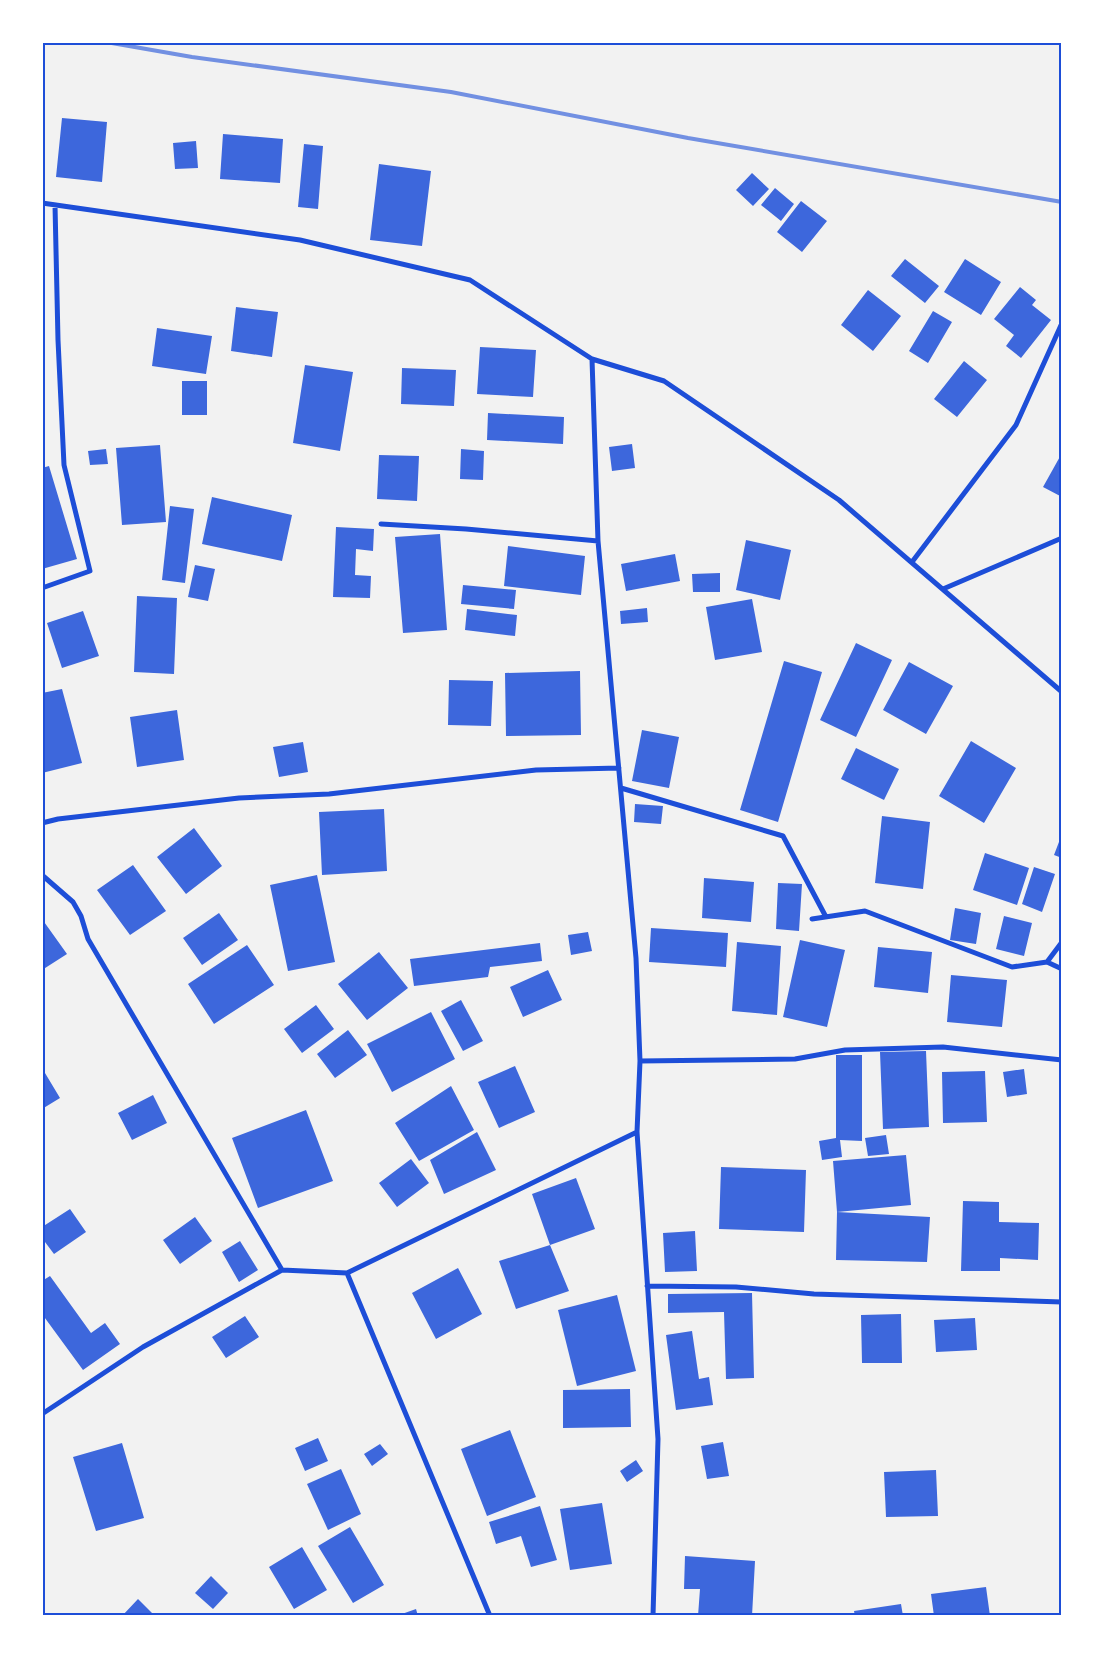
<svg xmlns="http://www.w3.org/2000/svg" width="1104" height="1658" font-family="'IBM Plex Sans',sans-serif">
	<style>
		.building { fill: #3d67dc }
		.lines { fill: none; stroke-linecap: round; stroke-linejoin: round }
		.minor { stroke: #1d4ed8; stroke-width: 5 }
		.rail { stroke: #7290e2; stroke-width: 4 }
		.neatline { fill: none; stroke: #1d4ed8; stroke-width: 2 }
	</style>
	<rect width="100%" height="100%" fill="#f2f2f2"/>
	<path class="building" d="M 62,118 L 107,122 L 102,182 L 56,177 Z
		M 223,134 L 283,139 L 280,183 L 220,179 Z
		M 196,141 L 198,168 L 175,169 L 173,143 Z
		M 304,144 L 323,146 L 318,209 L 298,207 Z
		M 379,164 L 431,171 L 422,246 L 370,240 Z
		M 752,173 L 769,189 L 753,206 L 736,190 Z
		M 775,188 L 794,204 L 781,221 L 761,205 Z
		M 801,201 L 827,221 L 802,252 L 777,232 Z
		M 905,259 L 939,286 L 925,303 L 891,276 Z
		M 965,259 L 1001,282 L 981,315 L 944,292 Z
		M 1020,287 L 1036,300 L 1032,305 L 1051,320 L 1021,358 L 1006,346 L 1014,335 L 994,319 Z
		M 868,290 L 901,316 L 873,351 L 841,325 Z
		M 236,307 L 278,312 L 272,357 L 231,351 Z
		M 933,311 L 952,322 L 928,363 L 909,351 Z
		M 157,328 L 212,336 L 206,374 L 152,366 Z
		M 480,347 L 536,350 L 533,397 L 477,394 Z
		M 964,361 L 987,380 L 957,417 L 934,399 Z
		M 305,365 L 353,372 L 340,451 L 293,443 Z
		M 402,368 L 456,370 L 454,406 L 401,404 Z
		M 182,381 L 207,381 L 207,415 L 182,415 Z
		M 488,413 L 564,417 L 563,444 L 487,440 Z
		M 632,444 L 635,468 L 612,471 L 609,447 Z
		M 160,445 L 166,522 L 122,525 L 116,448 Z
		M 106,449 L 108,464 L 90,465 L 88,451 Z
		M 461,449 L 484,451 L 483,480 L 460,479 Z
		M 1062,453 L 1062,497 L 1043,487 Z
		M 379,455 L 419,456 L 417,501 L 377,499 Z
		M 49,466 L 77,559 L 42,569 L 42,468 Z
		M 212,497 L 292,515 L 282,561 L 202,544 Z
		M 170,506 L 194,509 L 185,583 L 162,580 Z
		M 336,527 L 374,529 L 373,551 L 356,549 L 355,575 L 371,576 L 370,598 L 333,597 Z
		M 440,534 L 447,630 L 403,633 L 395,537 Z
		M 746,540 L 791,550 L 780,600 L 736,590 Z
		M 508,546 L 585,556 L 581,595 L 504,586 Z
		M 675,554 L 680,581 L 626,591 L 621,564 Z
		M 195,565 L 215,569 L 208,601 L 188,597 Z
		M 720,573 L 720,592 L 693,592 L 692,574 Z
		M 463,585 L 516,590 L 514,609 L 461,604 Z
		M 137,596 L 177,598 L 174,674 L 134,672 Z
		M 752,599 L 762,652 L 715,660 L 706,607 Z
		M 647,608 L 648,622 L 621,624 L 620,611 Z
		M 467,609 L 517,615 L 515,636 L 465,630 Z
		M 83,611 L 99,656 L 62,668 L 47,623 Z
		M 856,643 L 892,660 L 856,737 L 820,720 Z
		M 784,661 L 822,672 L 778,822 L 740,810 Z
		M 909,662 L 953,686 L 926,734 L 883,710 Z
		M 580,671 L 581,735 L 506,736 L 505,673 Z
		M 449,680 L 493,681 L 491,726 L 448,725 Z
		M 62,689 L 82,763 L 42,773 L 42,693 Z
		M 177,710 L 184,760 L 137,767 L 130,717 Z
		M 642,730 L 679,737 L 669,788 L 632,781 Z
		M 971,741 L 1016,768 L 984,823 L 939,796 Z
		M 303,742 L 308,772 L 279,777 L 273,747 Z
		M 856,748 L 899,769 L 884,800 L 841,779 Z
		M 635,804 L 663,806 L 661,824 L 634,822 Z
		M 384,809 L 387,871 L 322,875 L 319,812 Z
		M 882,816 L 930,822 L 923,889 L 875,883 Z
		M 194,828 L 222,866 L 186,894 L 157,857 Z
		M 1062,834 L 1062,858 L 1054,855 Z
		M 985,853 L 1029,868 L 1017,905 L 973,890 Z
		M 133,865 L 166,911 L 130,935 L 97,890 Z
		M 1034,867 L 1055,874 L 1042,912 L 1022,904 Z
		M 317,875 L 335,962 L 288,971 L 270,885 Z
		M 704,878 L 754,882 L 751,922 L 702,918 Z
		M 778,883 L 802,884 L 799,931 L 776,929 Z
		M 955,908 L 981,913 L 976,944 L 950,940 Z
		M 219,913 L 238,940 L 202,965 L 183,938 Z
		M 1004,916 L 1032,923 L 1024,956 L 996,949 Z
		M 42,919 L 67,954 L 42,970 Z
		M 651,928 L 728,933 L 726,967 L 649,962 Z
		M 588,932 L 592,951 L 571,955 L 568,935 Z
		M 800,940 L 845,950 L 827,1027 L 783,1017 Z
		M 737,942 L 781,946 L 777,1015 L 732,1011 Z
		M 540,943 L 542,961 L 490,967 L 488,977 L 414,986 L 410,959 Z
		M 247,945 L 274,985 L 214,1024 L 188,984 Z
		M 878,947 L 932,952 L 928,993 L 874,987 Z
		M 379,952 L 408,988 L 367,1020 L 338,984 Z
		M 548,970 L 562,1000 L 523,1017 L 510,987 Z
		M 951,975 L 1007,980 L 1002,1027 L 947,1022 Z
		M 461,1000 L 483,1041 L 463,1051 L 441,1011 Z
		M 316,1005 L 334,1029 L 302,1053 L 284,1029 Z
		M 431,1012 L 455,1059 L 392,1092 L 367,1044 Z
		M 348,1030 L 367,1055 L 335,1078 L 317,1054 Z
		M 926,1051 L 929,1127 L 883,1129 L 880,1052 Z
		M 836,1055 L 862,1055 L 862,1141 L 840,1140 L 842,1157 L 822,1160 L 819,1141 L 836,1138 Z
		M 515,1066 L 535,1112 L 499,1128 L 478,1082 Z
		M 42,1068 L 60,1098 L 42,1109 Z
		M 1024,1069 L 1027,1094 L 1007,1097 L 1003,1072 Z
		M 985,1071 L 987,1122 L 943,1123 L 942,1072 Z
		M 451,1086 L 474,1130 L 419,1161 L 395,1123 Z
		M 153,1095 L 167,1123 L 132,1140 L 118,1113 Z
		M 306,1110 L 333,1181 L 258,1208 L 232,1138 Z
		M 477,1132 L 496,1170 L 444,1194 L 430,1160 Z
		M 886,1135 L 889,1154 L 868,1156 L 865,1138 Z
		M 906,1155 L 911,1205 L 837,1212 L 833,1161 Z
		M 411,1159 L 429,1183 L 397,1207 L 379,1183 Z
		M 721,1167 L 806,1170 L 804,1232 L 719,1229 Z
		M 576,1178 L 595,1229 L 550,1245 L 532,1194 Z
		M 963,1201 L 999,1202 L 999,1222 L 1039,1223 L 1038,1260 L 1000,1258 L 1000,1271 L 961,1271 Z
		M 70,1209 L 86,1232 L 54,1254 L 42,1238 L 42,1227 Z
		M 837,1212 L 930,1217 L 927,1262 L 836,1260 Z
		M 195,1217 L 212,1241 L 180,1264 L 163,1240 Z
		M 695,1231 L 697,1271 L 665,1272 L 663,1233 Z
		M 240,1241 L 258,1270 L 239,1282 L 222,1252 Z
		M 550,1245 L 569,1291 L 516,1309 L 499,1261 Z
		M 458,1268 L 482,1314 L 436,1339 L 412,1293 Z
		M 50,1276 L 91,1333 L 105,1323 L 120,1344 L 83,1370 L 42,1314 L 42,1281 Z
		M 752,1293 L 754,1378 L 726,1379 L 724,1312 L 668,1313 L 668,1294 Z
		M 617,1295 L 636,1371 L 577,1386 L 558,1310 Z
		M 901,1314 L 902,1363 L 862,1363 L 861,1315 Z
		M 245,1316 L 259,1337 L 226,1358 L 212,1337 Z
		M 975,1318 L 977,1350 L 936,1352 L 934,1320 Z
		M 692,1331 L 699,1379 L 709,1377 L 713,1405 L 676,1410 L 666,1335 Z
		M 630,1389 L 631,1427 L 563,1428 L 563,1390 Z
		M 510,1430 L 536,1497 L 487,1516 L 461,1449 Z
		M 318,1438 L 328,1461 L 305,1471 L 295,1448 Z
		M 723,1442 L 729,1476 L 707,1479 L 701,1446 Z
		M 122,1443 L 144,1518 L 96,1531 L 73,1457 Z
		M 380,1444 L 388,1454 L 372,1466 L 364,1454 Z
		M 636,1460 L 643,1471 L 627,1482 L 620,1471 Z
		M 341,1469 L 361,1514 L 328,1530 L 307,1484 Z
		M 936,1470 L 938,1516 L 886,1517 L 884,1472 Z
		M 602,1503 L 612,1564 L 570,1570 L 560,1509 Z
		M 540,1506 L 557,1560 L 531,1567 L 521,1536 L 496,1544 L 489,1522 Z
		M 350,1527 L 384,1585 L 353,1603 L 318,1546 Z
		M 302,1547 L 327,1590 L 294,1609 L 269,1567 Z
		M 685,1556 L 755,1561 L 752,1616 L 698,1616 L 700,1589 L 684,1589 Z
		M 211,1576 L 228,1593 L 213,1609 L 195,1593 Z
		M 986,1587 L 990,1616 L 934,1616 L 931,1594 Z
		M 138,1599 L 155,1616 L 122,1616 Z
		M 901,1604 L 903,1616 L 855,1616 L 854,1611 Z
		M 416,1609 L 418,1616 L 399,1616 L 399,1615 Z"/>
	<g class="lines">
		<path class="minor" d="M 42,203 L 300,240 L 470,280 L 592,359 L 664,381 L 839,500 L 1062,692
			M 592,359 L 598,541 L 636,958 L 640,1061 L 637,1132 L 658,1439 L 653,1616
			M 381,524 L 466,529 L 598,541
			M 912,562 L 1016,425 L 1062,323
			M 42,588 L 90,571 L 64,465 L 58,340 L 55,205
			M 943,589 L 1062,538
			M 621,788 L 783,836 L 826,917
			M 42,823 L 58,819 L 239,798 L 329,794 L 536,770 L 619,768
			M 42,875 L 73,902 L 81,916 L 88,939 L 282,1270 L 347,1273 L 637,1132
			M 812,919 L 865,911 L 1012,967 L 1047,962 L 1062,942
			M 1047,962 L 1062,969
			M 640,1061 L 795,1059 L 845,1050 L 943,1047 L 1062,1060
			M 347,1273 L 490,1616
			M 647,1286 L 736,1287 L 814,1294 L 1062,1302
			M 42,1414 L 143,1347 L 282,1270"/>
		<path class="rail" d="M 106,42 L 192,57 L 451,92 L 688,138 L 1062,202"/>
	</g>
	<rect width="1104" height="1658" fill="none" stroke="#ffffff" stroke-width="88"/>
	<rect x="44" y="44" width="1016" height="1570" class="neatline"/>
</svg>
